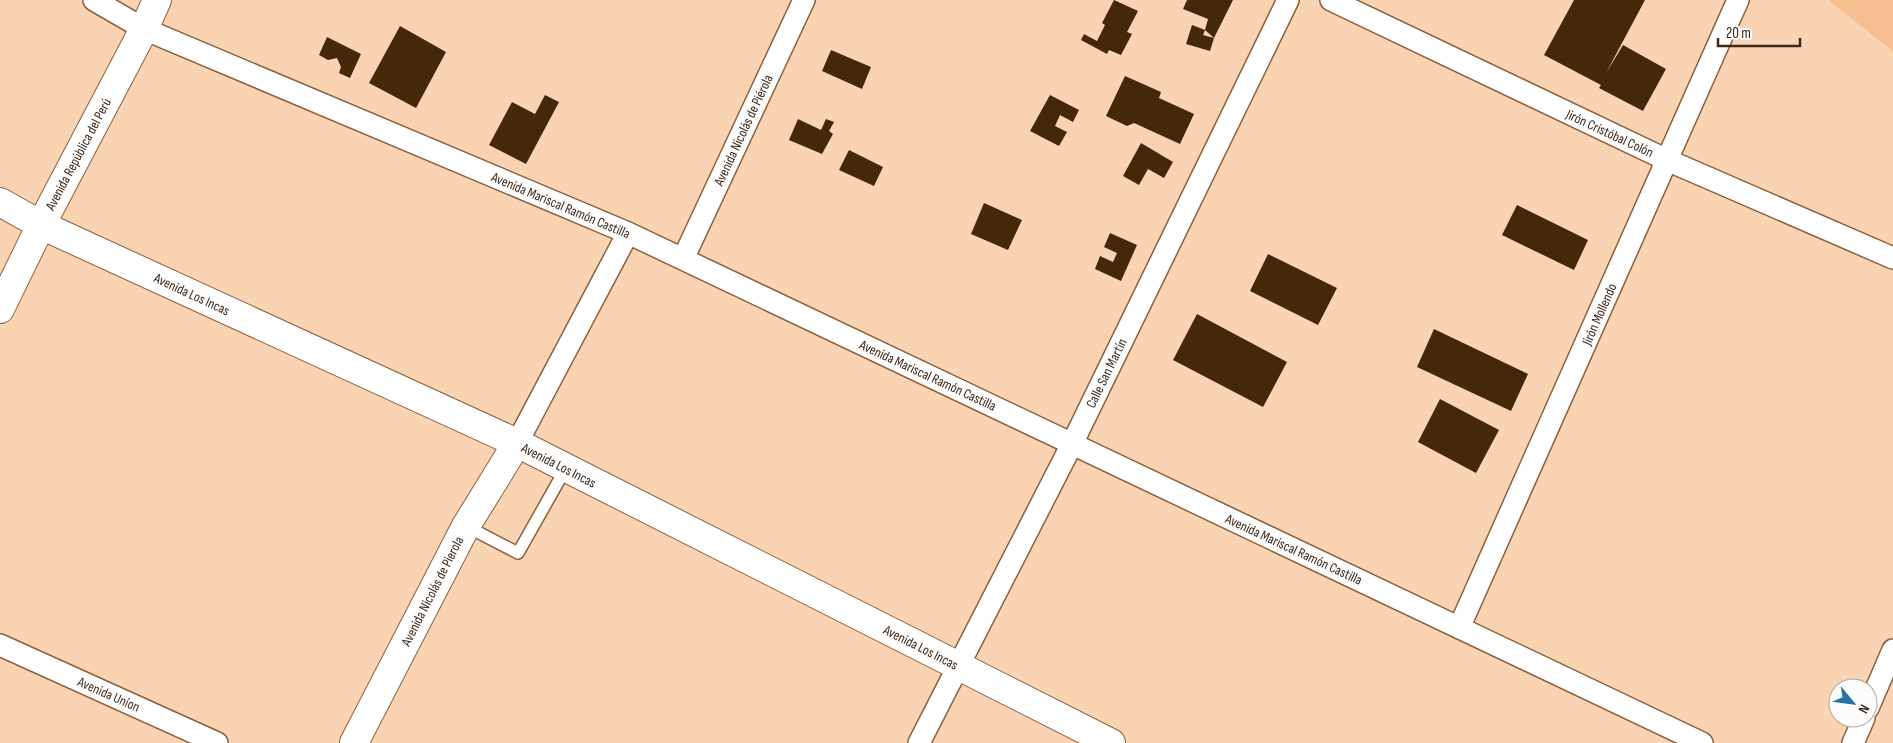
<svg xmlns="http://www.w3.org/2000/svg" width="1893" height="743" font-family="'Sofia Sans Condensed',sans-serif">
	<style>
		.green { fill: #f6bd8e }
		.building { fill: #45270a }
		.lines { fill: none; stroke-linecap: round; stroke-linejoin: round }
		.lane-casing { stroke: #8b603c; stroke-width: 14 }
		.street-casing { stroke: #8b603c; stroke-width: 24 }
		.secondary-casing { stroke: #8b603c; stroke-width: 30 }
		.lane { stroke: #fff; stroke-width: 11 }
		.street { stroke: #fff; stroke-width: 21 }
		.secondary { stroke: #fff; stroke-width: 28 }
		.labels { text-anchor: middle; stroke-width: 5; stroke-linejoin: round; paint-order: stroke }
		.street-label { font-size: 14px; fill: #3d2a1b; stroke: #fcfcfc }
	</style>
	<rect width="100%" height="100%" fill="#fad3b3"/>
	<path class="green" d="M 1828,0 L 1893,0 L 1893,51 Z"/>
	<path class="building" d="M 1114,0 L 1138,11 L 1127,32 L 1132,34 L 1121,55 L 1109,50 L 1107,54 L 1081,40 L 1084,34 L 1097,41 L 1105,25 L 1102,23 Z
		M 1187,0 L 1233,0 L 1214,38 L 1205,30 L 1208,19 L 1183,9 Z
		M 1574,0 L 1645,0 L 1606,73 L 1623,45 L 1666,69 L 1643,111 L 1599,88 L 1601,85 L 1544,55 Z
		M 1192,25 L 1205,30 L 1203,35 L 1214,38 L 1210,51 L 1186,44 Z
		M 400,26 L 446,52 L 416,108 L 369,83 Z
		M 327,37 L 361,54 L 350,78 L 339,73 L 341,67 L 337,58 L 328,60 L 319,55 Z
		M 831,50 L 871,67 L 862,89 L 822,71 Z
		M 1125,76 L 1161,92 L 1159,98 L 1194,114 L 1180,144 L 1134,123 L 1127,126 L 1106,116 Z
		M 545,95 L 559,102 L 526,164 L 489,145 L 512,102 L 535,114 Z
		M 1050,95 L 1079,110 L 1073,122 L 1060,115 L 1055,126 L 1067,132 L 1059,146 L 1030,131 Z
		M 798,119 L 821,130 L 826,119 L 834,122 L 829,131 L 833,134 L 822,154 L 789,140 Z
		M 1141,143 L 1173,162 L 1164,178 L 1148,169 L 1139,185 L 1123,176 Z
		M 849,150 L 883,167 L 874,186 L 839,170 Z
		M 984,203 L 1022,220 L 1008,250 L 971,234 Z
		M 1517,205 L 1588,240 L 1574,270 L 1502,235 Z
		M 1110,233 L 1137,245 L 1121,281 L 1095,269 L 1100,256 L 1113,262 L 1117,253 L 1104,247 Z
		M 1268,254 L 1337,288 L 1318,325 L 1250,291 Z
		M 1197,314 L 1287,362 L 1263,407 L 1173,360 Z
		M 1434,329 L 1528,374 L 1511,411 L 1417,367 Z
		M 1440,399 L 1499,430 L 1476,473 L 1418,442 Z"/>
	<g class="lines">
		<g class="lane-casing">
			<path id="lane" d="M 466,526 L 518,553 L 566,468"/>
		</g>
		<g class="street-casing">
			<path id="street" d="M 94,0 L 144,29 L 628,233 L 1702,743
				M 1331,0 L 1667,160 L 1893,258
				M 683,259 L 804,0
				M 517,443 L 628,233
				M 1459,628 L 1738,0
				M 0,645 L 217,743
				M 1868,708 L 1893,650
				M 919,743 L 1072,444 L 1288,0
				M 1853,743 L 1864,718"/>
		</g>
		<g class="secondary-casing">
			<path id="secondary" d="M 0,202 L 41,225 L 517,443 L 1111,743
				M 0,309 L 41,225 L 144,29 L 157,0
				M 354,743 L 466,526 L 517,443"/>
		</g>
		<use href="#lane" class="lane"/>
		<use href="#street" class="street"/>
		<use href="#secondary" class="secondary"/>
	</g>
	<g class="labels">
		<g class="street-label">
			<text transform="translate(743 130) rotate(-65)" y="5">Avenida Nicolás de Piérola</text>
			<text transform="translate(1610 133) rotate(25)" y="5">Jirón Cristóbal Colón</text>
			<text transform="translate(78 154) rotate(-62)" y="5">Avenida República del Perú</text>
			<text transform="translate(561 205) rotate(23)" y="5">Avenida Mariscal Ramón Castilla</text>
			<text transform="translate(192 294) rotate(25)" y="5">Avenida Los Incas</text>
			<text transform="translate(1599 314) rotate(-66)" y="5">Jirón Mollendo</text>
			<text transform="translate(1106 373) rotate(-64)" y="5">Calle San Martín</text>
			<text transform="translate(928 375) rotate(25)" y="5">Avenida Mariscal Ramón Castilla</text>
			<text transform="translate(559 465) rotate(27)" y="5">Avenida Los Incas</text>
			<text transform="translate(1294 549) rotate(25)" y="5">Avenida Mariscal Ramón Castilla</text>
			<text transform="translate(432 591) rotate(-63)" y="5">Avenida Nicolás de Pierola</text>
			<text transform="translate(921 647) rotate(27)" y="5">Avenida Los Incas</text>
			<text transform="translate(109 694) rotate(24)" y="5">Avenida Uníon</text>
		</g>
	</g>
	<g transform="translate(1853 703) rotate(119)"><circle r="24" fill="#fcfcfc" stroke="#b0a8a2"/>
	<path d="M0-4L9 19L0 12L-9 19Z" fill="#2574a6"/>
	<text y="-8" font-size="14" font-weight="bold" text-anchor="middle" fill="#3d2a1b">N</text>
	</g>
	<path d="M1718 38v8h82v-8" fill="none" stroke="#3d2a1b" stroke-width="2.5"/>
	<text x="1726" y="38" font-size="15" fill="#3d2a1b" stroke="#fcfcfc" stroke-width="4" paint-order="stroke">20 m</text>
</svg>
